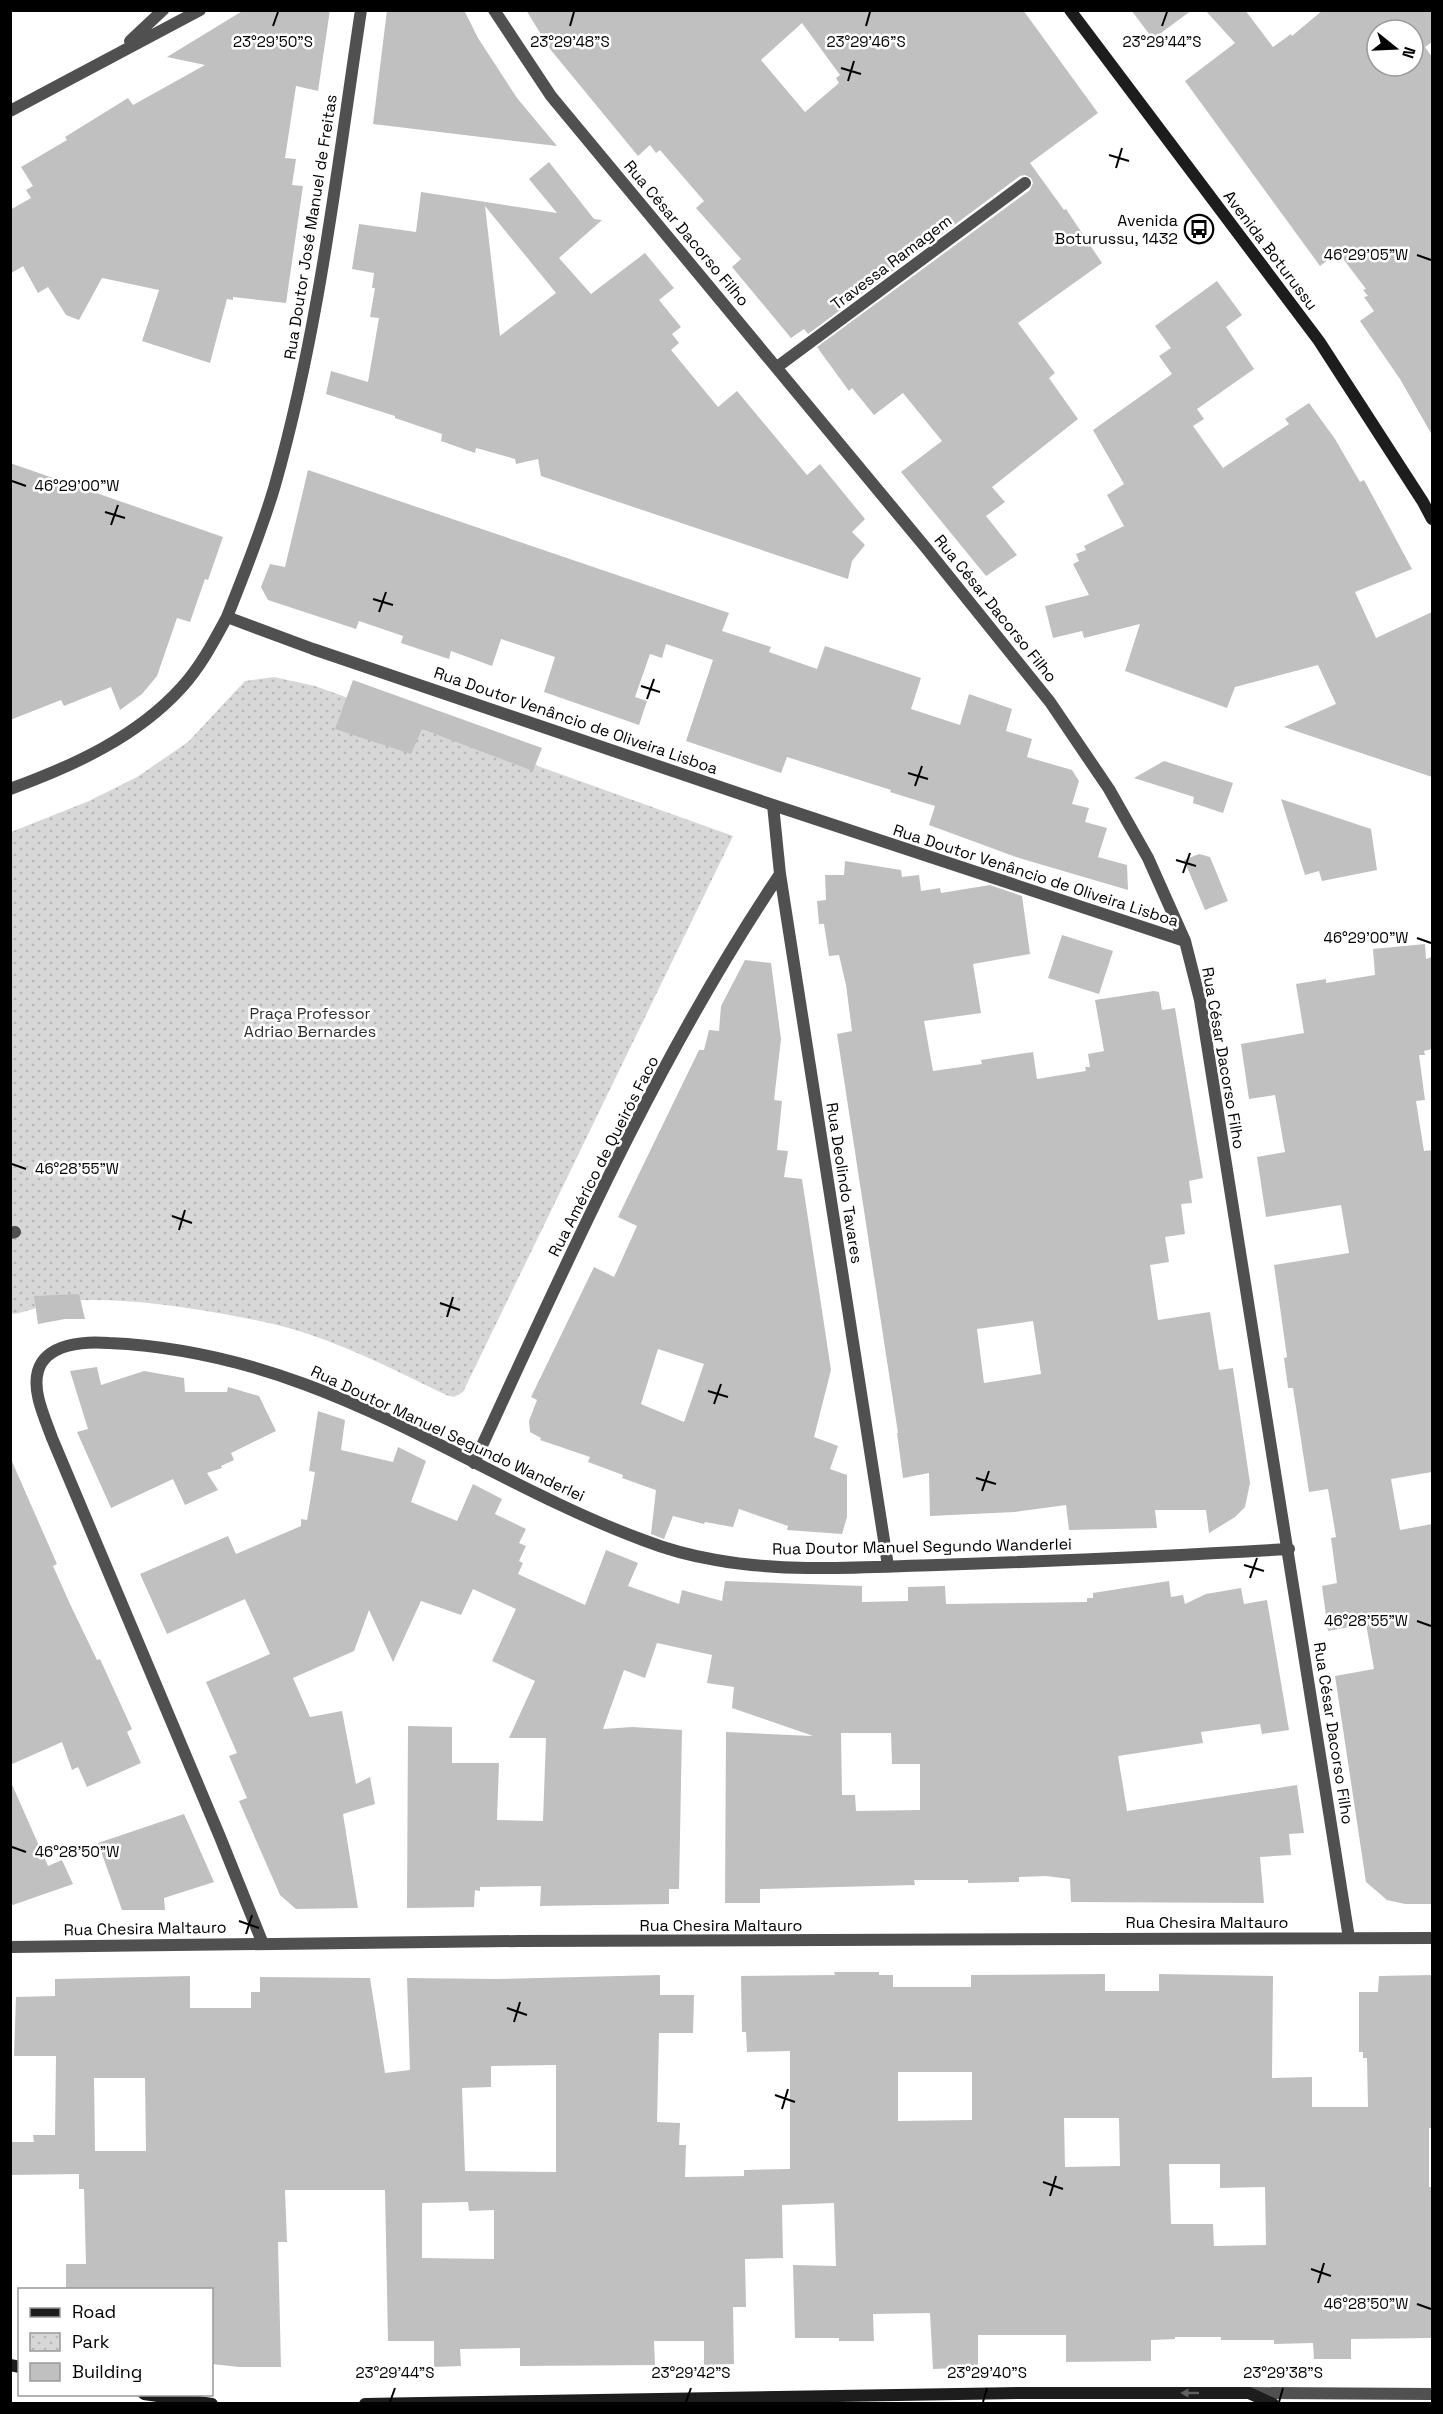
<svg xmlns="http://www.w3.org/2000/svg" width="1443" height="2414" font-family="'Space Grotesk',sans-serif">
	<style>
		.park { fill: url(#park-dots) }
		.building { fill: #c0c0c0; fill-rule: evenodd }
		.lines { fill: none; stroke-linecap: round; stroke-linejoin: round }
		.service { stroke: #505050; stroke-width: 12 }
		.minor { stroke: #505050; stroke-width: 12 }
		.secondary { stroke: #1d1d1d; stroke-width: 12 }
		.oneway { fill: #616161 }
		.ticks { fill: none; stroke: #000; stroke-width: 2 }
		.labels { text-anchor: middle; stroke-width: 5; stroke-linejoin: round; paint-order: stroke }
		.poi-label { font-size: 16px; fill: #000; stroke: #fff; text-anchor: end }
		.street-label { font-size: 16px; fill: #000; stroke: #fff }
		.park-label { font-size: 16px; fill: #2e2e2e; stroke: #fff }
		.ticks-label { font-size: 15px; text-anchor: middle; fill: #000; stroke: #fff; stroke-width: 5; stroke-linejoin: round; paint-order: stroke }
	</style>
	<defs>
		<pattern id="park-dots" width="8" height="8" patternUnits="userSpaceOnUse" patternTransform="scale(1.5)"><rect width="8" height="8" fill="#d7d7d7"/><path d="M2 2h.1M6 6h.1" fill="none" stroke="#b7b7b7" stroke-width="1.8" stroke-linecap="round"/></pattern>
	</defs>
	<rect width="100%" height="100%" fill="#fff"/>
	<path class="park" d="M 274,677 L 315,686 L 733,836 L 463,1392 L 454,1397 L 446,1395 C 401,1373 356,1350 308,1334 C 281,1325 252,1319 224,1314 C 171,1305 119,1297 65,1301 C 46,1302 31,1312 12,1314 L 11,1309 L 11,832 L 89,801 L 137,777 L 188,742 L 245,681 Z"/>
	<path class="building" d="M 244,10 L 330,10 L 318,91 L 296,86 L 285,158 L 296,159 L 292,185 L 303,186 L 286,303 L 233,297 L 233,300 L 227,299 L 210,363 L 142,341 L 159,290 L 102,278 L 79,320 L 66,315 L 48,287 L 38,293 L 23,266 L 10,274 L 10,210 L 31,198 L 26,190 L 33,186 L 21,167 L 67,140 L 65,137 L 128,98 L 133,105 L 205,65 L 167,57 Z
		M 387,10 L 464,10 L 478,38 L 517,98 L 557,146 L 373,124 Z
		M 526,10 L 1023,10 L 1098,113 L 1030,163 L 1064,210 L 1066,209 L 1102,263 L 1018,323 L 1055,373 L 1049,378 L 1078,419 L 992,487 L 1005,502 L 986,516 L 1017,555 L 986,576 L 901,472 L 942,441 L 903,393 L 874,415 L 852,388 L 849,391 L 817,347 L 1030,190 L 1033,183 L 1031,178 L 1025,175 L 1020,176 L 808,334 L 804,329 L 791,338 L 732,267 L 741,259 L 696,208 L 704,201 L 660,150 L 656,153 L 650,145 L 638,156 L 550,49 ZM 802,23 L 840,75 L 836,78 L 839,83 L 805,112 L 761,60 Z
		M 1131,10 L 1192,10 L 1153,39 Z
		M 1205,10 L 1245,10 L 1273,47 L 1291,34 L 1292,36 L 1323,10 L 1432,10 L 1432,42 L 1425,47 L 1432,57 L 1432,435 L 1400,379 L 1360,321 L 1374,311 L 1364,297 L 1368,296 L 1363,290 L 1366,289 L 1338,252 L 1320,266 L 1185,81 L 1235,43 ZM 1377,30 L 1413,30 L 1413,66 L 1377,66 Z
		M 549,162 L 594,219 L 602,220 L 559,258 L 591,294 L 645,253 L 674,288 L 659,300 L 681,327 L 672,334 L 679,343 L 671,350 L 718,407 L 737,391 L 807,475 L 820,464 L 865,519 L 852,532 L 865,545 L 852,561 L 848,579 L 541,476 L 538,459 L 516,464 L 515,459 L 476,448 L 475,453 L 441,441 L 442,434 L 395,418 L 395,416 L 326,394 L 331,371 L 368,382 L 379,318 L 370,317 L 375,288 L 372,288 L 374,273 L 352,269 L 359,224 L 416,232 L 421,192 L 557,213 L 529,179 ZM 485,206 L 556,293 L 500,336 Z
		M 1217,281 L 1242,315 L 1226,327 L 1254,369 L 1197,409 L 1204,419 L 1193,426 L 1223,468 L 1289,424 L 1285,419 L 1309,403 L 1335,439 L 1360,482 L 1364,480 L 1412,569 L 1355,592 L 1376,638 L 1432,612 L 1432,777 L 1284,727 L 1336,704 L 1318,665 L 1235,687 L 1227,708 L 1125,671 L 1140,624 L 1084,638 L 1082,631 L 1053,638 L 1045,606 L 1089,595 L 1073,564 L 1079,561 L 1076,554 L 1086,550 L 1084,546 L 1124,526 L 1107,495 L 1124,484 L 1093,430 L 1172,374 L 1159,356 L 1171,348 L 1155,326 Z
		M 10,463 L 223,537 L 208,580 L 205,579 L 190,622 L 177,618 L 157,676 L 142,694 L 120,710 L 111,687 L 64,706 L 61,700 L 10,720 Z
		M 308,470 L 729,613 L 722,631 L 771,647 L 769,652 L 817,669 L 825,646 L 921,678 L 911,709 L 960,725 L 969,694 L 1012,709 L 1006,731 L 1032,739 L 1027,757 L 1072,770 L 1079,781 L 1072,804 L 1089,808 L 1085,822 L 1107,828 L 1098,857 L 1127,865 L 1128,890 L 1019,858 L 929,825 L 935,806 L 890,792 L 891,790 L 787,757 L 781,773 L 686,741 L 713,660 L 666,644 L 662,658 L 650,654 L 635,697 L 647,701 L 639,725 L 544,692 L 555,657 L 501,639 L 492,666 L 451,651 L 449,659 L 401,643 L 403,636 L 359,621 L 356,629 L 268,600 L 261,587 L 270,564 L 285,567 Z
		M 353,680 L 542,748 L 533,771 L 422,729 L 411,754 L 335,729 Z
		M 1164,761 L 1233,783 L 1223,813 L 1193,803 L 1194,797 L 1134,778 Z
		M 1281,799 L 1371,829 L 1377,870 L 1322,881 L 1319,871 L 1305,875 Z
		M 1199,854 L 1210,857 L 1228,901 L 1205,910 L 1184,860 Z
		M 845,861 L 901,870 L 902,877 L 919,875 L 921,891 L 940,888 L 941,893 L 990,885 L 1022,896 L 1030,954 L 973,964 L 981,1013 L 924,1021 L 933,1071 L 982,1064 L 981,1060 L 1033,1052 L 1037,1079 L 1086,1071 L 1085,1067 L 1090,1067 L 1088,1054 L 1104,1051 L 1095,1000 L 1154,991 L 1159,992 L 1162,1010 L 1175,1008 L 1203,1178 L 1189,1181 L 1192,1203 L 1181,1204 L 1185,1234 L 1165,1237 L 1169,1262 L 1150,1265 L 1158,1320 L 1210,1312 L 1219,1370 L 1233,1368 L 1250,1483 L 1245,1507 L 1235,1517 L 1209,1533 L 1206,1510 L 1155,1510 L 1157,1528 L 1069,1530 L 1066,1505 L 1015,1512 L 930,1516 L 929,1473 L 903,1478 L 897,1433 L 898,1433 L 837,1034 L 852,1031 L 846,985 L 839,955 L 829,956 L 824,924 L 819,924 L 817,901 L 826,900 L 825,875 L 844,875 ZM 1033,1321 L 1041,1374 L 984,1383 L 977,1329 Z
		M 1062,935 L 1113,951 L 1099,994 L 1048,978 Z
		M 1425,944 L 1426,959 L 1432,957 L 1432,1049 L 1424,1051 L 1425,1055 L 1419,1055 L 1425,1100 L 1416,1101 L 1424,1151 L 1432,1150 L 1432,1472 L 1391,1479 L 1400,1530 L 1432,1524 L 1432,1904 L 1405,1904 L 1387,1900 L 1366,1882 L 1335,1676 L 1374,1669 L 1366,1624 L 1328,1631 L 1322,1586 L 1337,1583 L 1331,1538 L 1336,1537 L 1328,1489 L 1309,1492 L 1293,1388 L 1288,1388 L 1284,1358 L 1287,1357 L 1274,1265 L 1349,1253 L 1341,1205 L 1266,1217 L 1257,1157 L 1285,1152 L 1275,1095 L 1249,1099 L 1241,1044 L 1304,1033 L 1296,984 L 1326,979 L 1326,983 L 1375,975 L 1373,949 Z
		M 745,960 L 771,963 L 781,1039 L 774,1100 L 782,1101 L 777,1150 L 788,1151 L 784,1177 L 802,1179 L 831,1370 L 814,1437 L 838,1446 L 830,1469 L 847,1475 L 847,1517 L 842,1534 L 787,1530 L 788,1526 L 739,1509 L 733,1527 L 705,1522 L 704,1524 L 673,1516 L 664,1539 L 651,1534 L 656,1490 L 622,1478 L 623,1475 L 588,1462 L 590,1457 L 540,1440 L 541,1438 L 530,1432 L 529,1421 L 537,1400 L 531,1397 L 594,1267 L 614,1277 L 637,1226 L 618,1217 L 699,1050 L 704,1050 L 709,1030 L 719,1031 L 721,1006 ZM 658,1349 L 704,1364 L 684,1422 L 641,1404 Z
		M 79,1294 L 85,1319 L 65,1319 L 38,1324 L 34,1296 Z
		M 97,1367 L 101,1385 L 144,1371 L 184,1378 L 185,1392 L 227,1392 L 228,1387 L 259,1396 L 276,1431 L 231,1453 L 234,1460 L 221,1466 L 222,1468 L 207,1473 L 218,1490 L 185,1505 L 173,1479 L 111,1508 L 77,1432 L 88,1429 L 70,1371 Z
		M 318,1411 L 345,1420 L 341,1450 L 393,1462 L 398,1447 L 426,1461 L 411,1502 L 457,1521 L 473,1484 L 502,1499 L 495,1514 L 526,1529 L 519,1543 L 526,1546 L 519,1561 L 523,1563 L 518,1574 L 585,1605 L 606,1550 L 638,1563 L 628,1586 L 679,1604 L 682,1590 L 722,1601 L 725,1581 L 862,1586 L 862,1602 L 908,1601 L 908,1587 L 945,1586 L 946,1604 L 1087,1602 L 1087,1598 L 1093,1598 L 1093,1593 L 1169,1581 L 1171,1597 L 1183,1595 L 1185,1604 L 1206,1594 L 1241,1588 L 1244,1604 L 1267,1600 L 1289,1730 L 1262,1734 L 1260,1724 L 1201,1732 L 1203,1743 L 1118,1756 L 1127,1811 L 1297,1785 L 1304,1833 L 1289,1834 L 1291,1855 L 1260,1857 L 1264,1903 L 1071,1902 L 1070,1879 L 1046,1876 L 1019,1877 L 1019,1882 L 968,1883 L 968,1880 L 914,1880 L 915,1885 L 760,1889 L 760,1903 L 725,1903 L 726,1732 L 813,1736 L 732,1708 L 734,1687 L 707,1683 L 712,1655 L 657,1643 L 645,1678 L 624,1670 L 603,1729 L 632,1727 L 682,1730 L 679,1889 L 669,1889 L 669,1904 L 540,1906 L 541,1886 L 480,1887 L 480,1891 L 475,1890 L 474,1907 L 407,1908 L 408,1726 L 452,1727 L 452,1763 L 499,1763 L 497,1820 L 543,1821 L 546,1738 L 509,1738 L 535,1681 L 492,1661 L 516,1609 L 473,1589 L 461,1615 L 421,1601 L 393,1662 L 369,1610 L 354,1651 L 293,1678 L 310,1717 L 342,1711 L 356,1784 L 370,1777 L 375,1804 L 343,1814 L 358,1908 L 296,1909 L 280,1895 L 239,1801 L 247,1798 L 229,1756 L 237,1753 L 206,1682 L 270,1654 L 245,1599 L 167,1634 L 140,1574 L 228,1536 L 236,1554 L 301,1526 L 301,1519 L 307,1520 L 315,1472 L 309,1471 ZM 841,1733 L 891,1733 L 892,1764 L 920,1764 L 920,1810 L 856,1811 L 855,1795 L 842,1795 Z
		M 10,1457 L 57,1564 L 53,1566 L 70,1604 L 97,1660 L 100,1659 L 132,1729 L 127,1732 L 141,1763 L 87,1787 L 78,1767 L 72,1770 L 62,1742 L 10,1765 Z
		M 10,1780 L 48,1866 L 62,1860 L 73,1884 L 10,1906 Z
		M 184,1814 L 214,1882 L 164,1898 L 165,1910 L 122,1910 L 98,1843 Z
		M 834,1972 L 879,1972 L 879,1975 L 893,1975 L 893,1987 L 971,1987 L 971,1975 L 1105,1974 L 1105,1991 L 1159,1991 L 1159,1974 L 1273,1976 L 1272,2078 L 1312,2077 L 1312,2107 L 1368,2107 L 1367,2058 L 1363,2058 L 1363,2052 L 1359,2052 L 1359,1992 L 1378,1992 L 1379,1976 L 1432,1975 L 1432,2128 L 1429,2128 L 1429,2187 L 1432,2187 L 1432,2338 L 1351,2339 L 1351,2359 L 1314,2359 L 1313,2343 L 1274,2344 L 1274,2340 L 1221,2340 L 1221,2337 L 1175,2337 L 1175,2339 L 1151,2340 L 1151,2361 L 1066,2362 L 1066,2335 L 978,2335 L 978,2367 L 933,2369 L 930,2313 L 873,2314 L 874,2341 L 839,2341 L 839,2338 L 795,2338 L 793,2265 L 836,2266 L 834,2203 L 782,2205 L 783,2258 L 745,2259 L 746,2307 L 733,2307 L 734,2364 L 704,2365 L 704,2341 L 654,2341 L 655,2365 L 520,2366 L 520,2348 L 460,2349 L 461,2366 L 434,2367 L 434,2341 L 388,2341 L 385,2190 L 285,2190 L 287,2242 L 278,2242 L 281,2367 L 239,2367 L 212,2364 L 212,2289 L 66,2289 L 66,2264 L 86,2264 L 84,2189 L 79,2189 L 79,2174 L 10,2175 L 10,2142 L 34,2142 L 33,2135 L 55,2135 L 56,2056 L 14,2056 L 16,1997 L 55,1996 L 55,1979 L 190,1976 L 190,2008 L 251,2008 L 251,1992 L 260,1992 L 260,1977 L 370,1978 L 385,2073 L 410,2070 L 407,1978 L 495,1979 L 660,1975 L 660,1995 L 694,1995 L 693,2033 L 659,2033 L 657,2122 L 680,2123 L 679,2145 L 686,2145 L 685,2177 L 744,2176 L 744,2170 L 790,2169 L 790,2051 L 747,2052 L 746,2032 L 742,2032 L 741,1976 L 835,1975 ZM 556,2065 L 556,2172 L 465,2171 L 462,2088 L 491,2087 L 491,2066 ZM 898,2072 L 972,2072 L 972,2120 L 898,2121 ZM 94,2078 L 145,2078 L 146,2151 L 95,2151 ZM 1064,2118 L 1119,2118 L 1120,2166 L 1065,2167 ZM 1169,2164 L 1220,2164 L 1220,2188 L 1265,2187 L 1266,2245 L 1214,2246 L 1213,2224 L 1171,2224 ZM 468,2202 L 469,2211 L 494,2210 L 494,2259 L 422,2258 L 422,2203 Z"/>
	<g class="lines">
		<path class="service" d="M 777,367 L 1025,183
			M 10,1233 L 15,1232"/>
		<path class="minor" d="M 494,10 L 551,96 L 926,548 L 1050,702 L 1109,789 L 1148,858 L 1185,941 L 1200,1000 L 1349,1938
			M 130,41 L 163,10
			M 10,111 L 200,10
			M 227,617 C 244,574 262,530 275,485 C 319,330 337,169 361,10
			M 10,789 C 73,766 137,737 182,687 C 201,666 214,641 227,617 L 313,649 L 773,805 L 1185,941
			M 773,805 L 780,874 L 888,1566
			M 474,1463 C 566,1264 657,1057 780,874
			M 263,1944 L 220,1837 L 52,1438 C 45,1418 32,1392 38,1371 C 46,1343 86,1341 109,1343 C 175,1346 242,1361 304,1384 C 421,1427 527,1497 643,1540 C 666,1549 692,1556 716,1560 C 788,1573 864,1567 937,1565 C 1054,1561 1171,1556 1289,1549
			M 10,1947 L 520,1941 L 1432,1938
			M 1249,2393 L 1432,2394"/>
		<path class="secondary" d="M 1070,10 L 1319,341 L 1423,502 L 1432,519
			M 10,2365 L 20,2367
			M 144,2394 L 212,2404
			M 365,2404 L 1022,2393 L 1249,2393 L 1273,2404"/>
	</g>
	<defs><path id="oneway-solid" d="M-6-.8H1V-3.2L6.5 0L1 3.2V.8H-6Z" transform="scale(1.5)"/></defs>
	<use class="oneway" href="#oneway-solid" transform="translate(1190 2393) rotate(180)"/>
	<path class="ticks" d="M 273,26 L 278,12M 570,26 L 574,12M 866,26 L 870,12M 1162,26 L 1167,12M 841,68 L 861,74M 848,81 L 854,61M 1109,155 L 1129,161M 1116,168 L 1122,148M 1417,255 L 1431,260M 12,481 L 26,486M 105,512 L 125,518M 111,525 L 118,505M 373,599 L 393,605M 379,612 L 386,592M 641,686 L 660,692M 647,699 L 654,679M 908,773 L 928,779M 915,786 L 922,766M 1176,860 L 1196,866M 1183,873 L 1190,853M 1417,938 L 1431,943M 12,1164 L 26,1169M 172,1216 L 192,1223M 179,1230 L 185,1210M 440,1303 L 460,1310M 447,1317 L 453,1297M 708,1391 L 728,1397M 714,1404 L 721,1384M 976,1478 L 996,1484M 982,1491 L 989,1471M 1244,1565 L 1264,1571M 1250,1578 L 1257,1558M 1417,1621 L 1431,1626M 12,1847 L 26,1852M 239,1921 L 259,1928M 246,1934 L 252,1915M 507,2008 L 527,2015M 514,2022 L 520,2002M 775,2095 L 795,2102M 782,2109 L 788,2089M 1043,2182 L 1063,2189M 1050,2196 L 1056,2176M 1311,2269 L 1331,2276M 1318,2283 L 1324,2263M 1417,2304 L 1431,2309M 390,2402 L 395,2388M 686,2402 L 691,2388M 983,2402 L 987,2388M 1279,2402 L 1283,2388"/>
	<defs>
		<g id="bus-ring" transform="scale(1.5)"><circle r="9.5" fill="#fff" stroke="#000" stroke-width="1.5"/><path d="M-5-6H5V4H4V6H2V4H-2V6H-4V4H-5ZM-3.5-4V0h7V-4ZM-3.5 1.2v1.5H-2V1.2ZM2 1.2v1.5H3.5V1.2Z" fill="#000"/></g>
	</defs>
	<g fill-rule="evenodd">
		<use href="#bus-ring" x="1199" y="229"/>
	</g>
	<g class="labels">
		<g class="poi-label">
			<text x="1178" y="226">Avenida<tspan x="1178" dy="18">Boturussu, 1432</tspan></text>
		</g>
		<g class="street-label">
			<text transform="translate(310 227) rotate(-81)" y="6">Rua Doutor José Manuel de Freitas</text>
			<text transform="translate(687 233) rotate(50)" y="6">Rua César Dacorso Filho</text>
			<text transform="translate(1271 250) rotate(53)" y="6">Avenida Boturussu</text>
			<text transform="translate(891 262) rotate(-37)" y="6">Travessa Ramagem</text>
			<text transform="translate(996 608) rotate(51)" y="6">Rua César Dacorso Filho</text>
			<text transform="translate(576 720) rotate(19)" y="6">Rua Doutor Venâncio de Oliveira Lisboa</text>
			<text transform="translate(1036 875) rotate(18)" y="6">Rua Doutor Venâncio de Oliveira Lisboa</text>
			<text transform="translate(1224 1058) rotate(80)" y="6">Rua César Dacorso Filho</text>
			<text transform="translate(603 1156) rotate(-63)" y="6">Rua Américo de Queirós Faco</text>
			<text transform="translate(845 1183) rotate(81)" y="6">Rua Deolindo Tavares</text>
			<text transform="translate(448 1433) rotate(25)" y="6">Rua Doutor Manuel Segundo Wanderlei</text>
			<text transform="translate(922 1546) rotate(-1)" y="6">Rua Doutor Manuel Segundo Wanderlei</text>
			<text transform="translate(1334 1733) rotate(81)" y="6">Rua César Dacorso Filho</text>
			<text x="1207" y="1928">Rua Chesira Maltauro</text>
			<text x="721" y="1931">Rua Chesira Maltauro</text>
			<text transform="translate(145 1928) rotate(-1)" y="6">Rua Chesira Maltauro</text>
		</g>
		<g class="park-label">
			<text x="310" y="1019">Praça Professor<tspan x="310" dy="18">Adriao Bernardes</tspan></text>
		</g>
	</g>
	<g class="ticks-label">
		<text x="273" y="47">23°29'50"S</text>
		<text x="570" y="47">23°29'48"S</text>
		<text x="866" y="47">23°29'46"S</text>
		<text x="1162" y="47">23°29'44"S</text>
		<text x="1366" y="260">46°29'05"W</text>
		<text x="77" y="491">46°29'00"W</text>
		<text x="1366" y="943">46°29'00"W</text>
		<text x="77" y="1174">46°28'55"W</text>
		<text x="1366" y="1626">46°28'55"W</text>
		<text x="77" y="1857">46°28'50"W</text>
		<text x="1366" y="2309">46°28'50"W</text>
		<text x="395" y="2378">23°29'44"S</text>
		<text x="691" y="2378">23°29'42"S</text>
		<text x="987" y="2378">23°29'40"S</text>
		<text x="1283" y="2378">23°29'38"S</text>
	</g>
	<rect width="1443" height="2414" fill="none" stroke="#000000" stroke-width="24"/>
	<rect x="18" y="2288" width="195" height="108" fill="#ffffff" stroke="#999999" stroke-width="1.5"/>
	<rect x="30" y="2308" width="30" height="9" fill="#1d1d1d" stroke="#999999" stroke-width="1.5"/>
	<text x="72" y="2318" font-size="18" fill="#000000">Road</text>
	<rect x="30" y="2333" width="30" height="18" fill="url(#park-dots)" stroke="#999999" stroke-width="1.5"/>
	<text x="72" y="2348" font-size="18" fill="#000000">Park</text>
	<rect x="30" y="2363" width="30" height="18" fill="#c0c0c0" stroke="#999999" stroke-width="1.5"/>
	<text x="72" y="2378" font-size="18" fill="#000000">Building</text>
	<g transform="translate(1395 48) rotate(108)"><circle r="28" fill="#ffffff" stroke="#999999" stroke-width="1.5"/>
	<path d="M0-4.5L10 22L0 15L-10 22Z" fill="#000000"/>
	<text y="-9" font-size="16" font-weight="bold" text-anchor="middle" fill="#000000">N</text>
	</g>
</svg>
